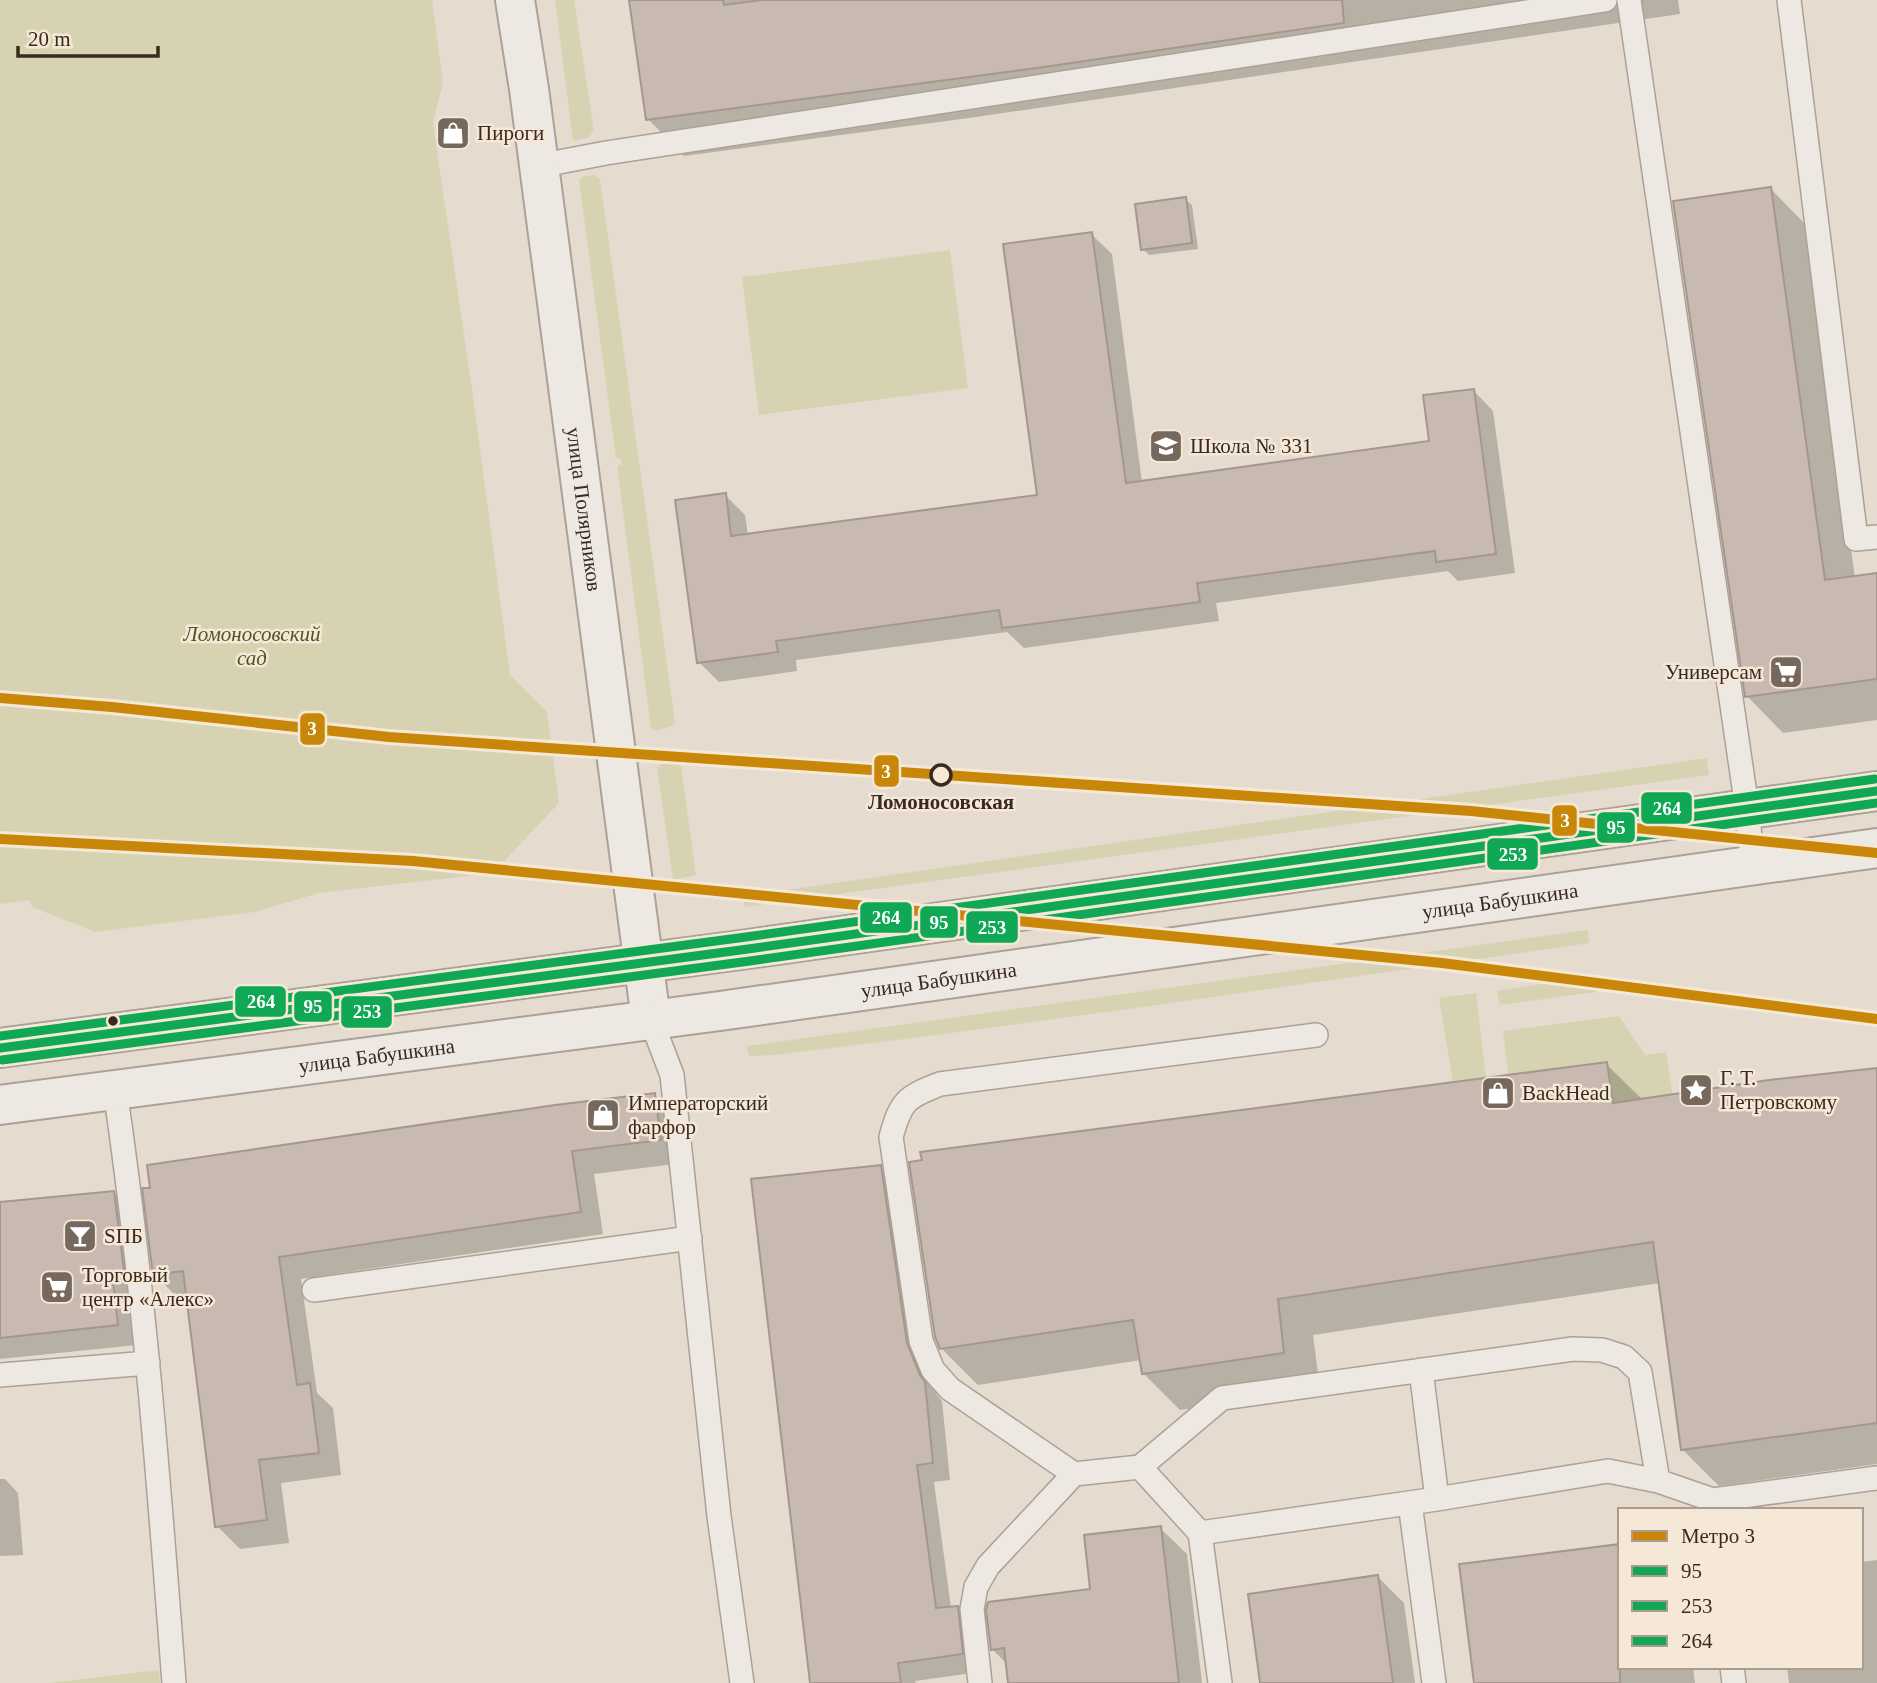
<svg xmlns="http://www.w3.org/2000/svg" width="1877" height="1683" font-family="Georgia,serif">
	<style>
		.green { fill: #d7d3b2 }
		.shadow { fill: #0003 }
		.building { fill: #c8bab0; stroke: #a5978e; stroke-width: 2 }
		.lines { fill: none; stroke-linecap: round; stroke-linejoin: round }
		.service-casing { stroke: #aba198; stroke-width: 26 }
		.minor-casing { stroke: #aba198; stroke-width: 42 }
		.tertiary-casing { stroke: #aba198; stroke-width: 42 }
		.service { stroke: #ede8e1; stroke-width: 23 }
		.minor { stroke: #ede8e1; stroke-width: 38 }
		.tertiary { stroke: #ede8e1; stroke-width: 38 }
		.bus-1-casing { stroke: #f5e8d7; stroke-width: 14 }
		.bus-2-casing { stroke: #f5e8d7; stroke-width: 14 }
		.bus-3-casing { stroke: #f5e8d7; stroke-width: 14 }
		.bus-1 { stroke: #10a855; stroke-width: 9 }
		.bus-2 { stroke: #10a855; stroke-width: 9 }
		.bus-3 { stroke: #10a855; stroke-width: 9 }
		.metro-1-casing { stroke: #f5e8d7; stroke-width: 16 }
		.metro-1 { stroke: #c88708; stroke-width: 10 }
		.stop-dot { fill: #f5e8d7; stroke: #3a2920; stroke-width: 3.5 }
		.bus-dot { fill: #3a2920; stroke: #f5e8d7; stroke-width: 2.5 }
		.labels { text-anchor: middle; stroke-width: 5; stroke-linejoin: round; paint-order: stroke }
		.poi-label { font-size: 21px; fill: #3a2920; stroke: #f5e8d7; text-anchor: start }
		.street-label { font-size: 21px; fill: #3a2920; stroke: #f5e8d7 }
		.park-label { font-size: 21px; font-style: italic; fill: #505527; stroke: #f5e8d7 }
		.stop-label { font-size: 21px; font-weight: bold; fill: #3a2920; stroke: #f5e8d7 }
		.line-badge { stroke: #f5e8d7; stroke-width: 2.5 }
		.badge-label { font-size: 19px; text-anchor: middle; font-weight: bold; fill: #fff }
	</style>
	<rect width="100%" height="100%" fill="#e5dccf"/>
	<path class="green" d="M 0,0 L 432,0 L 443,82 L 433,123 L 474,403 L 510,675 L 547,712 L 559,803 L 493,873 L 319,893 L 255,912 L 95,932 L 32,907 L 30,900 L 0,904 Z
		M 555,0 L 574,0 L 594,131 L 588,138 L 573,141 Z
		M 595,175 L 600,179 L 675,722 L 674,725 L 656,731 L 651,728 L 617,466 L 622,464 L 620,458 L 616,459 L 579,180 L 584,176 Z
		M 950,250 L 968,388 L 759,415 L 742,277 Z
		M 1707,758 L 1709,775 L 744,907 L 744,896 Z
		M 676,763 L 681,766 L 696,875 L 673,880 L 657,767 L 662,764 Z
		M 1587,930 L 1590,943 L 1143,1007 L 929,1036 L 775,1055 L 752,1056 L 748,1054 L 747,1046 Z
		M 1594,976 L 1596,992 L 1500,1005 L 1497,991 Z
		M 1476,993 L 1486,1077 L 1453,1082 L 1439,998 Z
		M 1619,1016 L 1645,1055 L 1666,1052 L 1679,1134 L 1620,1142 L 1606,1062 L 1508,1074 L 1503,1031 Z
		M 159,1670 L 160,1683 L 49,1683 Z"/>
	<path class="shadow" d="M 631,0 L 755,0 L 755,3 L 775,0 L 1678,0 L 1680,14 L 969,118 L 684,156 L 648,119 Z
		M 1771,189 L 1807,226 L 1855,578 L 1877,575 L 1877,720 L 1783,733 L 1747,696 Z
		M 1185,199 L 1192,205 L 1198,249 L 1149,255 L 1143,249 Z
		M 1091,234 L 1112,254 L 1142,482 L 1431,443 L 1473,390 L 1493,411 L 1515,573 L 1458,581 L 1448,571 L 1216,603 L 1219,621 L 1024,648 L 1007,632 L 796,660 L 797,671 L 719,682 L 699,662 L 725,495 L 745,515 L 748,536 L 1039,496 Z
		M 1606,1064 L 1643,1100 L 1877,1070 L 1877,1464 L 1719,1486 L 1682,1449 L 1660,1283 L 1313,1335 L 1320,1389 L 1180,1410 L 1143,1373 L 1141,1360 L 978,1385 L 941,1348 Z
		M 655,1095 L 678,1118 L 683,1163 L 594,1174 L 603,1234 L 301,1279 L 317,1393 L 333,1408 L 341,1475 L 281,1483 L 289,1543 L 240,1549 L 217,1526 L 188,1296 L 177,1297 L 154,1274 Z
		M 880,1167 L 898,1184 L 924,1362 L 937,1395 L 942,1401 L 950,1480 L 934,1482 L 951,1608 L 958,1607 L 976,1625 L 980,1672 L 915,1681 L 916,1683 L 812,1683 Z
		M 114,1193 L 134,1213 L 137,1345 L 0,1359 L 0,1204 Z
		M 0,1479 L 5,1479 L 18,1493 L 23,1555 L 0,1556 Z
		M 1160,1528 L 1187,1554 L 1202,1683 L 1010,1683 L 1008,1665 L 992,1649 L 1092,1591 Z
		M 1877,1560 L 1877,1683 L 1789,1683 L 1787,1667 L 1861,1667 L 1861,1562 Z
		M 1378,1577 L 1404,1603 L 1415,1683 L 1262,1683 Z
		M 1620,1667 L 1693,1667 L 1695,1683 L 1476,1683 Z"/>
	<path class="building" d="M 629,0 L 723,0 L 724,5 L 762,0 L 1342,0 L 1344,23 L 1044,67 L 646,120 Z
		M 1771,187 L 1825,580 L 1877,573 L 1877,679 L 1745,697 L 1673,201 Z
		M 1186,197 L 1192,243 L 1141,250 L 1135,204 Z
		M 1092,232 L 1126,483 L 1429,441 L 1423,395 L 1474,389 L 1496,554 L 1436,562 L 1435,551 L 1197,583 L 1200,602 L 1002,628 L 999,610 L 776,641 L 778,652 L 697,663 L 675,500 L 726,493 L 731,536 L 1037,495 L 1003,244 Z
		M 1607,1062 L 1613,1103 L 1769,1080 L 1877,1068 L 1877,1423 L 1681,1450 L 1653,1242 L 1278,1299 L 1284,1353 L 1142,1374 L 1133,1320 L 940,1349 L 935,1337 L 909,1162 L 922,1160 L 920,1152 Z
		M 655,1093 L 661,1140 L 572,1151 L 581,1212 L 279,1257 L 297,1385 L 310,1383 L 319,1453 L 259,1460 L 267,1520 L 215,1527 L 183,1271 L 153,1275 L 142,1188 L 150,1188 L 147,1165 L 555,1105 Z
		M 881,1165 L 907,1343 L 920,1375 L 925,1382 L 933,1463 L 917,1465 L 936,1608 L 958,1606 L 963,1654 L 898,1663 L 901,1683 L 810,1683 L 751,1179 Z
		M 114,1191 L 125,1279 L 113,1281 L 118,1325 L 0,1338 L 0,1202 Z
		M 1161,1526 L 1179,1683 L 1008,1683 L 1004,1648 L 991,1650 L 986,1610 L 988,1602 L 1090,1589 L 1084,1535 Z
		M 1620,1544 L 1620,1683 L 1474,1683 L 1459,1564 Z
		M 1378,1575 L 1393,1683 L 1260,1683 L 1248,1594 Z"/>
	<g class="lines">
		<g class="service-casing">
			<path id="service" d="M 1629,0 L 1747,808 L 1753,865
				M 1789,0 L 1856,539 L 1877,537
				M 538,166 L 606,153 L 1605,0
				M 651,1020 L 672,1075 L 719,1516 L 742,1683
				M 115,1090 C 144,1287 159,1485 174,1683
				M 314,1290 L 690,1238
				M 1421,1370 L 1437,1499
				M 0,1375 L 148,1363
				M 1140,1467 L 1222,1398 L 1573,1349 L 1602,1350 L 1624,1357 L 1640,1372 L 1658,1481
				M 1074,1474 L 950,1389 L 933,1370 L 921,1341 L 891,1137 C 901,1101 906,1097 940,1084 L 1316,1035
				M 1410,1503 L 1434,1683
				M 1200,1533 L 1220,1683
				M 1732,1667 L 1734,1683
				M 980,1683 L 972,1609 L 976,1587 L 988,1566 L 1074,1474 L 1140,1467 L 1200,1533 L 1437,1499 L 1608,1471 L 1658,1481 L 1713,1500 L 1877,1478"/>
		</g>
		<g class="minor-casing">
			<g id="minor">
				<path id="s1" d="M 515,0 L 529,89 L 651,1020"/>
			</g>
		</g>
		<g class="tertiary-casing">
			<g id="tertiary">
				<path d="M 0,1048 L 748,949 L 1877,791"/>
				<path id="s2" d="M 0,1105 L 720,1011 L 1877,848"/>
			</g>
		</g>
		<use href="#service" class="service"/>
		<use href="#minor" class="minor"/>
		<use href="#tertiary" class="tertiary"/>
		<g class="bus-1-casing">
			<path id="bus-1" d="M 0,1048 L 748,949 L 1877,791"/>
		</g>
		<g class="bus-2-casing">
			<path id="bus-2" d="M 2,1060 L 750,961 L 1877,803"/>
		</g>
		<g class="bus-3-casing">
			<path id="bus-3" d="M 0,1036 L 746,937 L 1875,779"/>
		</g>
		<use href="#bus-1" class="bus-1"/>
		<use href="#bus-2" class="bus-2"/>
		<use href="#bus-3" class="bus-3"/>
		<g class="metro-1-casing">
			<path id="metro-1" d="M 0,698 L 112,707 L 389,737 L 1471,811 L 1877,853
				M 0,839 L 413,861 L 1442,963 L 1877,1019"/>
		</g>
		<use href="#metro-1" class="metro-1"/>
	</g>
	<defs>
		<g id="shop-square" transform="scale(1.75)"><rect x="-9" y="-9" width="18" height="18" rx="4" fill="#76685d" stroke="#f5e8d7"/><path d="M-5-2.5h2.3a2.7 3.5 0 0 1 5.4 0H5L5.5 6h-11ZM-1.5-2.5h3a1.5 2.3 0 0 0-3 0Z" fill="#fff"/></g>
		<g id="school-square" transform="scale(1.75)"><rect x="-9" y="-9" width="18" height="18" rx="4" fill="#76685d" stroke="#f5e8d7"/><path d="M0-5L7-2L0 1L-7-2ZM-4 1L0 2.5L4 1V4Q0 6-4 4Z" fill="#fff"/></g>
		<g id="supermarket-square" transform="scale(1.75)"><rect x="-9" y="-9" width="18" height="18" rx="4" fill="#76685d" stroke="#f5e8d7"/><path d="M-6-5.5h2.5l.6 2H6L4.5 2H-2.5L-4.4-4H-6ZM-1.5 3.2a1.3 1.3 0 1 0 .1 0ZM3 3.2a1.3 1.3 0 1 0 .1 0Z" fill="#fff"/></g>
		<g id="sight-square" transform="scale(1.75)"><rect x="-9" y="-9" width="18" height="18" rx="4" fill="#76685d" stroke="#f5e8d7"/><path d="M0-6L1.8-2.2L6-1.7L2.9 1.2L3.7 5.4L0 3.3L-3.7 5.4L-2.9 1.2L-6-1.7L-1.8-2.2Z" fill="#fff"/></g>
		<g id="bar-square" transform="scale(1.75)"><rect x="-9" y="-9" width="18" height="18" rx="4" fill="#76685d" stroke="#f5e8d7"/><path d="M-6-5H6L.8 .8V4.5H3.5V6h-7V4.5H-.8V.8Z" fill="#fff"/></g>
	</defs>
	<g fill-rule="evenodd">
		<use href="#shop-square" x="453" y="133"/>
		<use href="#school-square" x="1166" y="446"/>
		<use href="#supermarket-square" x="1786" y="672"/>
		<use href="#sight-square" x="1696" y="1090"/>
		<use href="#shop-square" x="1498" y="1093"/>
		<use href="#shop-square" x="603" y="1115"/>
		<use href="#bar-square" x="80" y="1236"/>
		<use href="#supermarket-square" x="57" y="1287"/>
	</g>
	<circle class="stop-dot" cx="941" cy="775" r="10"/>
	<circle class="bus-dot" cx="113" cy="1021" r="6"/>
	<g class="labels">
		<g class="poi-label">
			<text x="477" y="140">Пироги</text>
			<text x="1190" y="453">Школа № 331</text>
			<text x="1762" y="679" text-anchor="end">Универсам</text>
			<text x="1720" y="1085">Г. Т.<tspan x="1720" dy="24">Петровскому</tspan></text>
			<text x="1522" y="1100">BackHead</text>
			<text x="628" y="1110">Императорский<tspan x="628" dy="24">фарфор</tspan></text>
			<text x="104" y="1243">SПБ</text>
			<text x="82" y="1282">Торговый<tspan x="82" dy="24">центр «Алекс»</tspan></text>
		</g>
		<g class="street-label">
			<text dy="7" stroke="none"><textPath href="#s1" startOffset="514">улица Полярников</textPath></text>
			<text dy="7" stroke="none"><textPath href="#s2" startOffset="1514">улица Бабушкина</textPath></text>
			<text dy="7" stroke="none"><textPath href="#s2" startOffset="947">улица Бабушкина</textPath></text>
			<text dy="7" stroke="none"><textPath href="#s2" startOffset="380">улица Бабушкина</textPath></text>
		</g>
		<g class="park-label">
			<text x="252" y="641">Ломоносовский<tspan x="252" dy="24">сад</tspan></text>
		</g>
		<g class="stop-label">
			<text x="941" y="809">Ломоносовская</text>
		</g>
	</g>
	<g class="line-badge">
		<rect x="299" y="712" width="27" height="34" rx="7" fill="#c88708"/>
		<rect x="873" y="754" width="27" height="34" rx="7" fill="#c88708"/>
		<rect x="1640" y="791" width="53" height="34" rx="7" fill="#10a855"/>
		<rect x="1551" y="804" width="27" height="33" rx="7" fill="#c88708"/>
		<rect x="1596" y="811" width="40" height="33" rx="7" fill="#10a855"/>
		<rect x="1486" y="837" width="53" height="34" rx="7" fill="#10a855"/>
		<rect x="859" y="901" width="54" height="33" rx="7" fill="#10a855"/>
		<rect x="919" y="905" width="40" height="34" rx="7" fill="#10a855"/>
		<rect x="965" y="910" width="54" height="34" rx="7" fill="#10a855"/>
		<rect x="234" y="985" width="53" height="33" rx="7" fill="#10a855"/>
		<rect x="293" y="990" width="40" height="33" rx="7" fill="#10a855"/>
		<rect x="340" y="995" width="53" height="34" rx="7" fill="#10a855"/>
	</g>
	<g class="badge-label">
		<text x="312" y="735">3</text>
		<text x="886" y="778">3</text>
		<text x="1667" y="815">264</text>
		<text x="1565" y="827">3</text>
		<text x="1616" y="834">95</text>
		<text x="1513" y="861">253</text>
		<text x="886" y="924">264</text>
		<text x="939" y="929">95</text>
		<text x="992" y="934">253</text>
		<text x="261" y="1008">264</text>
		<text x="313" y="1013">95</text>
		<text x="367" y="1018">253</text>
	</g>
	<rect x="1618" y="1508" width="245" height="161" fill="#f5e8d7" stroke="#aa9c8e" stroke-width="2"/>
	<rect x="1632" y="1531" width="35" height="10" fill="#c88708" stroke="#aa9c8e" stroke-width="2"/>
	<text x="1681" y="1543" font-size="21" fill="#3a2920">Метро 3</text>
	<rect x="1632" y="1566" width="35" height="10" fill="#10a855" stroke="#aa9c8e" stroke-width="2"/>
	<text x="1681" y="1578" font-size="21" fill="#3a2920">95</text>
	<rect x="1632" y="1601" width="35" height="10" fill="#10a855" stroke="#aa9c8e" stroke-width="2"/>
	<text x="1681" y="1613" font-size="21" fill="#3a2920">253</text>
	<rect x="1632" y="1636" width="35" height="10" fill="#10a855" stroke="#aa9c8e" stroke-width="2"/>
	<text x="1681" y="1648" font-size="21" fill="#3a2920">264</text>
	<path d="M18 46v10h140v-10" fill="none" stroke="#3a2920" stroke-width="3.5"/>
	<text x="28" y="46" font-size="21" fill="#3a2920" stroke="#f5e8d7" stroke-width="5" paint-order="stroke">20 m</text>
</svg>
